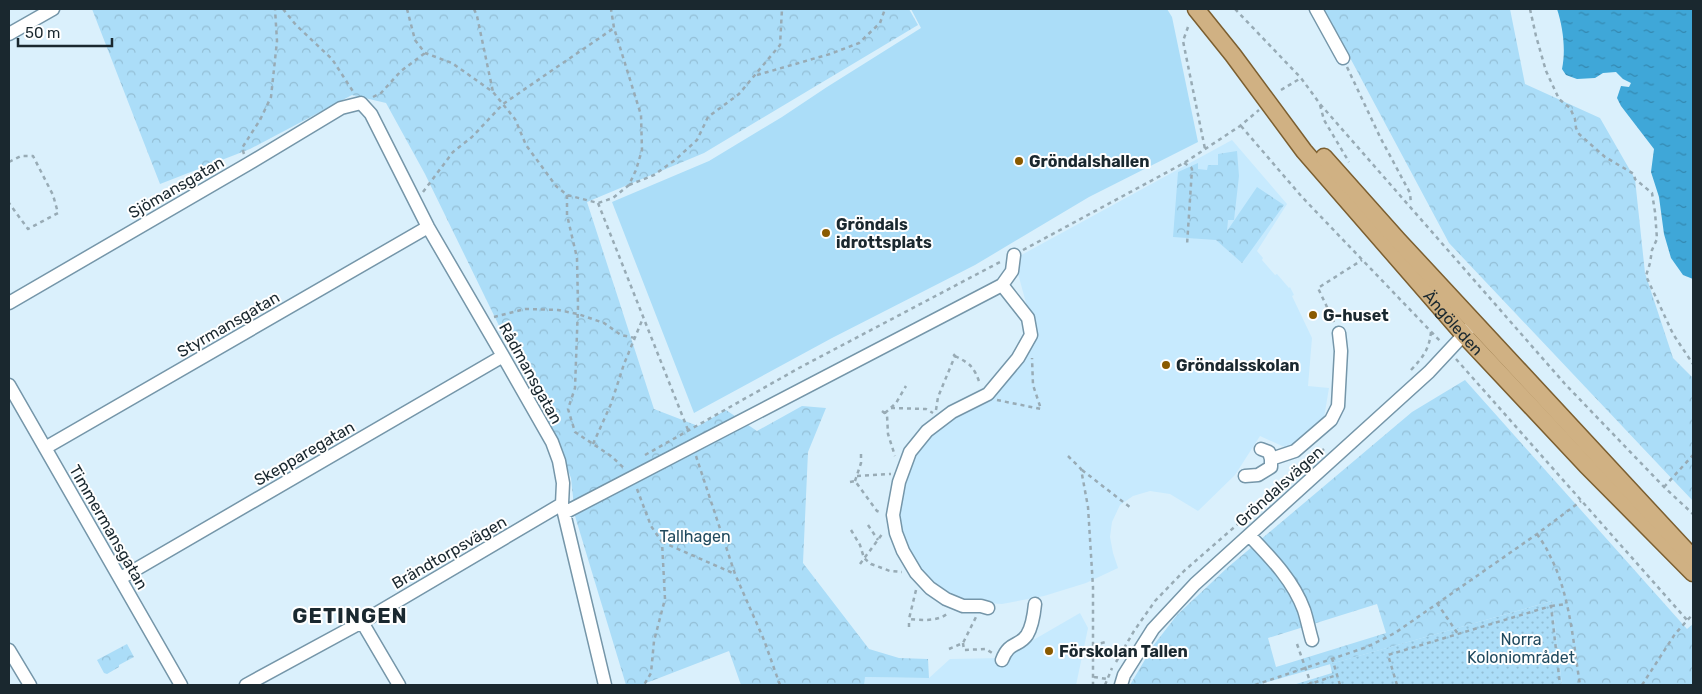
<svg xmlns="http://www.w3.org/2000/svg" width="1702" height="694" font-family="Rubik,sans-serif">
	<style>
		.built { fill: #c7eafe }
		.grass { fill: #abddf8 }
		.forest { fill: url(#forest-crowns); fill-rule: evenodd }
		.garden { fill: url(#garden-dots) }
		.water { fill: url(#water-ripples) }
		.lines { fill: none; stroke-linecap: round; stroke-linejoin: round }
		.minor-casing { stroke: #7596a9; stroke-width: 15 }
		.major-casing { stroke: #7c5f30; stroke-width: 19 }
		.path { stroke: #98abb5; stroke-width: 2.5; stroke-dasharray: 4 4; stroke-linecap: butt }
		.minor { stroke: #fff; stroke-width: 12 }
		.major { stroke: #d0b183; stroke-width: 16 }
		.poi-dot { fill: #8a5a00; stroke: #fff; stroke-width: 2 }
		.labels { text-anchor: middle; stroke-width: 4; stroke-linejoin: round; paint-order: stroke }
		.poi-label { font-size: 16px; font-weight: bold; fill: #1a282f; stroke: #fff; text-anchor: start }
		.street-label { font-size: 16px; fill: #1a282f; stroke: #fff }
		.park-label { font-size: 16px; fill: #204a5f; stroke: #fff }
		.district-label { font-size: 21px; font-weight: bold; letter-spacing: 1px; fill: #1a282f; stroke: #fff }
	</style>
	<defs>
		<pattern id="forest-crowns" width="20" height="18" patternUnits="userSpaceOnUse" patternTransform="scale(1.25)"><rect width="20" height="18" fill="#abddf8"/><path d="M2 6a3 3 0 1 1 6 0M12 15a3 3 0 1 1 6 0" fill="none" stroke="#93bed5"/></pattern>
		<pattern id="garden-dots" width="8" height="8" patternUnits="userSpaceOnUse" patternTransform="scale(1.25)"><rect width="8" height="8" fill="#abddf8"/><path d="M2 2h.1M6 6h.1" fill="none" stroke="#93bed5" stroke-width="1.8" stroke-linecap="round"/></pattern>
		<pattern id="water-ripples" width="26" height="14" patternUnits="userSpaceOnUse" patternTransform="scale(1.25)"><rect width="26" height="14" fill="#3fa7d8"/><path d="M2 4q2-2 4 0t4 0M15 11q2-2 4 0t4 0" fill="none" stroke="#3488b0"/></pattern>
	</defs>
	<rect width="100%" height="100%" fill="#daf0fc"/>
	<path class="built" d="M 1232,140 L 1287,204 L 1257,251 L 1263,258 L 1262,260 L 1275,275 L 1277,274 L 1289,288 L 1290,287 L 1294,295 L 1292,296 L 1312,338 L 1308,386 L 1329,388 L 1324,418 L 1289,449 L 1260,436 L 1235,475 L 1198,511 L 1170,494 L 1150,491 L 1133,496 L 1120,505 L 1112,522 L 1110,537 L 1113,553 L 1118,568 L 1086,583 L 1044,596 L 1002,604 L 969,602 L 955,598 L 931,583 L 907,553 L 898,519 L 899,496 L 916,452 L 928,435 L 947,420 L 975,406 L 1035,336 L 1014,259 Z
		M 1080,613 L 1088,628 L 1076,685 L 864,685 L 864,677 L 929,678 L 950,659 L 1002,658 Z"/>
	<path class="grass" d="M 911,9 L 1167,9 L 1172,17 L 1198,142 L 1089,197 L 975,265 L 832,338 L 694,413 L 612,202 L 709,161 L 782,117 L 827,87 L 921,28 Z"/>
	<path class="forest" d="M 92,9 L 909,9 L 918,25 L 704,153 L 587,202 L 654,409 L 698,426 L 726,410 L 757,431 L 802,406 L 826,408 L 808,452 L 803,563 L 869,649 L 899,658 L 928,659 L 929,678 L 865,677 L 864,685 L 741,685 L 729,651 L 641,685 L 626,685 L 575,516 L 571,478 L 535,385 L 506,340 L 425,174 L 386,103 L 352,95 L 250,149 L 160,184 Z
		M 1324,9 L 1510,9 L 1525,84 L 1600,118 L 1635,179 L 1645,273 L 1673,358 L 1693,378 L 1693,501 L 1449,243 Z
		M 1237,151 L 1239,176 L 1234,220 L 1228,220 L 1227,231 L 1257,187 L 1284,205 L 1242,263 L 1216,240 L 1173,237 L 1178,172 L 1198,163 L 1198,169 L 1207,170 L 1208,165 L 1218,165 L 1218,154 Z
		M 1465,380 L 1687,629 L 1693,624 L 1693,685 L 1562,685 L 1552,601 L 1257,685 L 1130,685 L 1153,646 L 1177,615 L 1227,568 L 1412,412 ZM 1377,604 L 1386,633 L 1276,667 L 1268,638 Z
		M 127,644 L 134,657 L 119,665 L 119,667 L 107,674 L 104,673 L 97,660 Z"/>
	<path class="garden" d="M 1552,601 L 1562,685 L 1293,685 L 1332,673 L 1330,664 Z"/>
	<path class="water" d="M 1557,9 L 1693,9 L 1693,279 L 1683,275 L 1671,258 L 1664,234 L 1659,197 L 1651,172 L 1654,149 L 1621,106 L 1617,98 L 1621,86 L 1629,87 L 1631,83 L 1623,79 L 1616,72 L 1603,73 L 1595,78 L 1577,79 L 1566,75 L 1562,69 C 1566,50 1563,27 1557,9 Z"/>
	<g class="lines">
		<g class="minor-casing">
			<path id="minor" d="M 1316,9 L 1343,58
				M 9,34 L 53,9
				M 9,303 L 248,164 L 341,108 L 361,103 L 371,114 L 428,227 L 503,356 L 552,442 L 559,461 L 563,483 L 562,504 L 564,513 L 605,685
				M 9,385 L 181,685
				M 45,448 L 428,227
				M 1271,459 L 1295,451 L 1331,420 L 1338,406 L 1341,351 L 1339,333
				M 1245,476 L 1258,475 L 1271,467 L 1271,459 L 1269,452 L 1261,449
				M 564,513 L 1002,285 L 1012,271 L 1014,255
				M 1249,535 C 1270,557 1293,580 1304,610 C 1307,619 1309,630 1312,640
				M 121,578 L 503,356
				M 988,608 L 981,606 L 963,606 L 946,599 L 930,588 L 916,573 L 903,551 L 896,533 L 893,515 L 899,482 L 910,452 L 927,431 L 952,412 L 988,394 L 1018,358 L 1031,335 L 1028,318 L 1002,285
				M 362,622 L 399,685
				M 9,650 L 30,685
				M 1002,660 C 1009,641 1019,647 1027,635 C 1032,627 1034,614 1035,604
				M 246,685 L 362,622 L 562,504
				M 1121,685 L 1124,675 L 1153,629 L 1195,584 L 1429,372 L 1470,328"/>
		</g>
		<g class="major-casing">
			<g id="major">
				<path id="s1" d="M 1196,9 L 1233,55 L 1304,151 L 1464,335 L 1586,465 L 1693,573"/>
				<path d="M 1324,157 L 1398,240 L 1693,558"/>
			</g>
		</g>
		<path class="path" d="M 283,9 L 296,25 L 332,59 L 354,93
			M 407,9 L 415,40 L 425,53 L 452,63 L 493,92 L 515,119 L 526,145 L 556,186 L 567,195 L 598,203 L 613,198 L 629,185 L 636,170 L 642,150 L 641,115 L 614,28 L 611,9
			M 474,9 L 477,16 L 493,92
			M 1235,9 L 1301,78 L 1320,104 L 1565,384 L 1664,487 L 1693,514
			M 1530,9 L 1536,36 L 1546,71 L 1559,99 L 1570,108 L 1575,119 L 1576,128 L 1579,134 L 1605,157 L 1634,174 L 1635,179 L 1652,193 L 1655,212 L 1657,239 L 1652,250 L 1650,263 L 1646,276 L 1673,334 L 1693,364
			M 1188,27 L 1183,41 L 1205,149
			M 1347,67 L 1380,137 L 1410,193 L 1411,204
			M 757,75 L 830,54 L 859,43 L 880,23 L 885,9
			M 1281,90 L 1301,78
			M 373,97 L 381,93 L 401,71 L 425,53
			M 1320,105 L 1324,120 L 1349,162
			M 1241,126 L 1302,197 L 1441,342
			M 244,154 L 242,148 L 260,120 L 271,97 L 277,41 L 275,9
			M 9,162 L 21,156 L 33,156 L 53,195 L 58,213 L 28,229 L 9,203
			M 1184,163 L 1191,167 L 1192,169 L 1187,245
			M 629,185 L 654,175 L 675,160 L 697,140 L 708,117 L 739,94 L 780,45 L 782,9
			M 423,192 L 453,152 L 472,137 L 503,104 L 614,28
			M 567,195 L 567,215 L 577,258 L 578,306 L 575,388 L 568,409 L 575,432 L 611,456 L 625,469
			M 598,203 L 688,430
			M 1023,250 L 1184,163 L 1240,126 L 1259,110
			M 494,317 L 525,309 L 558,310 L 578,314 L 604,323 L 621,335 L 635,338
			M 1334,322 L 1318,288 L 1362,260
			M 955,356 C 971,364 974,367 980,384
			M 1456,359 L 1687,620
			M 1411,370 C 1423,357 1429,350 1431,332
			M 997,400 L 1041,409 L 1033,385 L 1032,358
			M 891,408 L 926,409 L 933,413
			M 936,410 L 938,397 L 955,356 L 951,352
			M 882,411 L 887,415 L 888,434 L 895,456
			M 885,413 L 896,403 L 906,386
			M 593,444 L 611,404 L 624,364 L 643,318
			M 645,455 L 799,368 L 1000,262
			M 696,456 L 735,574 L 764,640 L 780,685
			M 1068,456 L 1081,469 L 1088,507 L 1093,587 L 1093,685
			M 1082,470 L 1131,508
			M 857,476 L 891,474
			M 855,481 L 861,463 L 861,451
			M 850,482 L 855,481 L 877,511 L 882,513
			M 1664,487 L 1693,455
			M 637,489 L 651,526 L 662,542 L 665,599 L 654,641 L 651,673 L 644,685
			M 868,525 L 878,540
			M 851,530 L 860,545 L 864,558 L 871,564 L 890,571 L 902,572
			M 1537,534 C 1541,540 1546,547 1549,554 C 1570,593 1573,642 1580,685
			M 662,542 L 735,574
			M 860,564 L 883,533
			M 916,590 L 909,619 C 922,620 938,622 948,613
			M 1437,603 L 1458,634
			M 1551,606 L 1567,604
			M 909,627 L 909,619
			M 963,643 L 964,650 L 986,649 L 992,653
			M 1297,644 L 1311,684
			M 1093,645 L 1106,642
			M 949,649 L 963,643 L 976,617
			M 1332,658 L 1340,685
			M 1116,662 L 1134,631 L 1155,601 L 1184,571 L 1324,449
			M 1094,677 L 1107,679
			M 1105,685 L 1112,668
			M 1255,685 L 1367,647 L 1395,633 L 1537,534 L 1581,501
			M 1307,685 L 1337,675
			M 1397,685 L 1388,655 L 1551,606 L 1560,685
			M 1642,685 L 1675,634 L 1693,614"/>
		<use href="#minor" class="minor"/>
		<use href="#major" class="major"/>
	</g>
	<g class="poi-dot">
		<circle cx="1019" cy="161" r="5"/>
		<circle cx="826" cy="233" r="5"/>
		<circle cx="1313" cy="315" r="5"/>
		<circle cx="1166" cy="365" r="5"/>
		<circle cx="1049" cy="651" r="5"/>
	</g>
	<g class="labels">
		<g class="poi-label">
			<text x="1029" y="167">Gröndalshallen</text>
			<text x="836" y="230">Gröndals<tspan x="836" dy="18">idrottsplats</tspan></text>
			<text x="1323" y="321">G-huset</text>
			<text x="1176" y="371">Gröndalsskolan</text>
			<text x="1059" y="657">Förskolan Tallen</text>
		</g>
		<g class="street-label">
			<text transform="translate(176 187) rotate(-30)" y="6">Sjömansgatan</text>
			<text dy="6" stroke="none"><textPath href="#s1" startOffset="406">Ängöleden</textPath></text>
			<text transform="translate(228 324) rotate(-30)" y="6">Styrmansgatan</text>
			<text transform="translate(531 373) rotate(61)" y="6">Rådmansgatan</text>
			<text transform="translate(304 453) rotate(-30)" y="6">Skepparegatan</text>
			<text transform="translate(1279 486) rotate(-42)" y="6">Gröndalsvägen</text>
			<text transform="translate(109 527) rotate(60)" y="6">Timmermansgatan</text>
			<text transform="translate(449 552) rotate(-30)" y="6">Brändtorpsvägen</text>
		</g>
		<g class="park-label">
			<text x="695" y="542">Tallhagen</text>
			<text x="1521" y="645">Norra<tspan x="1521" dy="18">Koloniområdet</tspan></text>
		</g>
		<g class="district-label">
			<text x="350" y="623">GETINGEN</text>
		</g>
	</g>
	<rect width="1702" height="694" fill="none" stroke="#1a282f" stroke-width="20"/>
	<path d="M18 38v8h94v-8" fill="none" stroke="#1a282f" stroke-width="2.5"/>
	<text x="25" y="38" font-size="15" fill="#1a282f" stroke="#ffffff" stroke-width="4" paint-order="stroke">50 m</text>
</svg>
